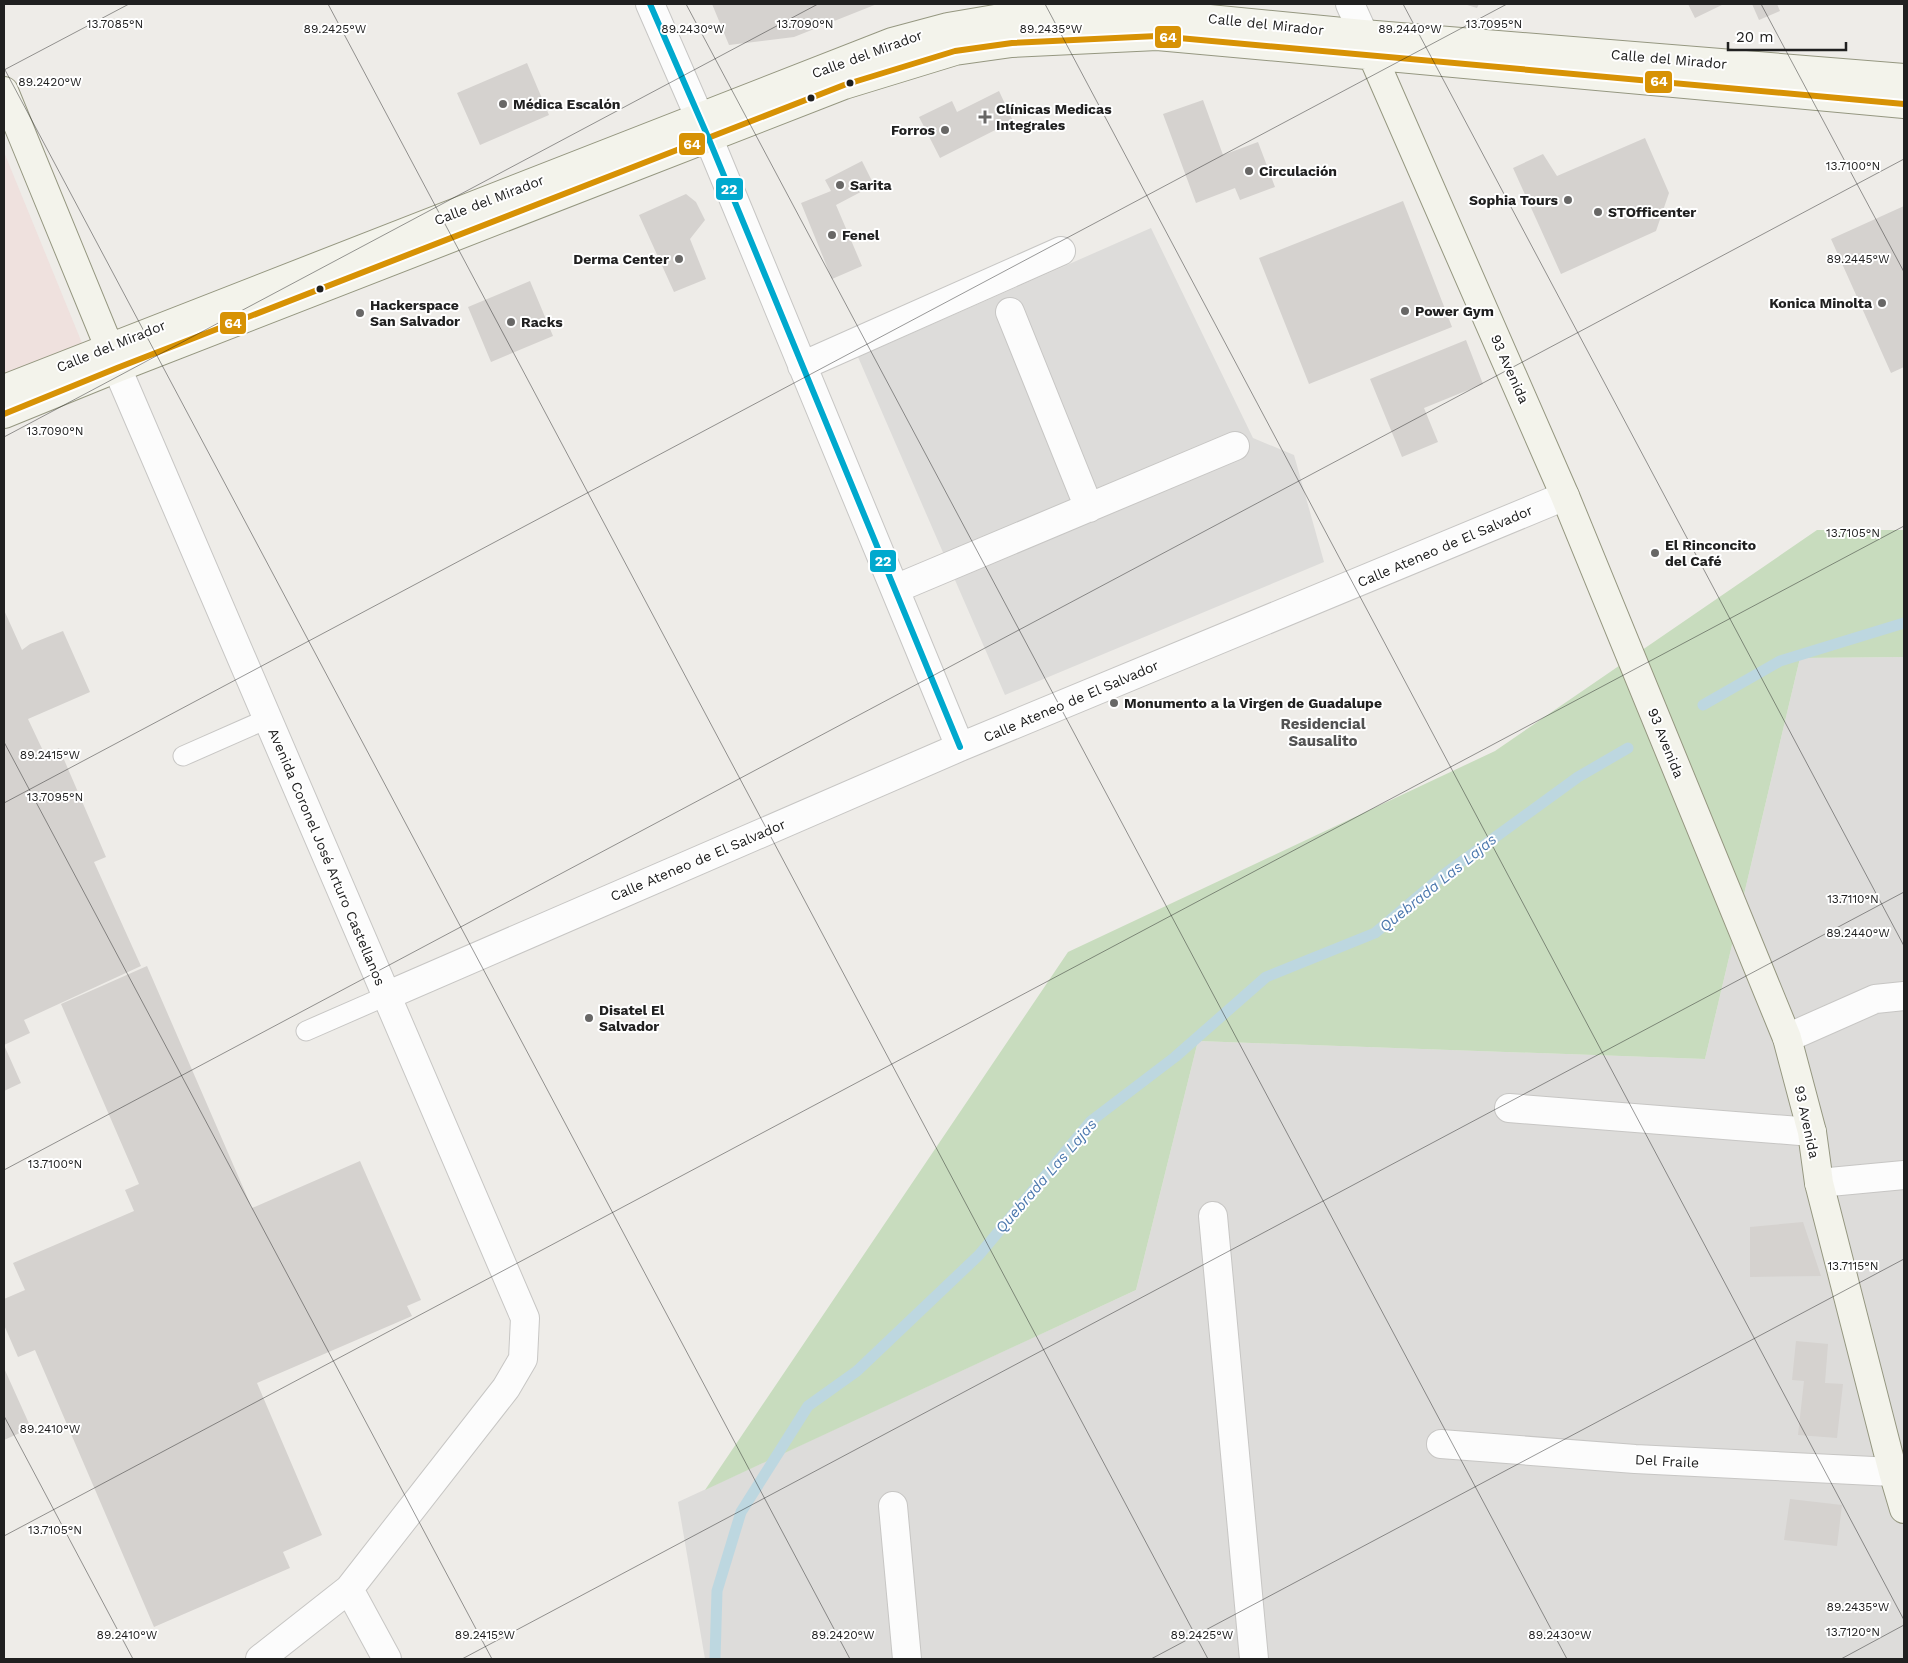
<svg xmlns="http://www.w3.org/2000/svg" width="1908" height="1663" font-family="'Work Sans',sans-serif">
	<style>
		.residential { fill: #dddcda }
		.commercial { fill: #efe1de }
		.forest { fill: #c8dcbe }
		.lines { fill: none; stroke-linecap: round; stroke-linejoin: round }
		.stream { stroke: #bdd7e0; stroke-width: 11 }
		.building { fill: #d5d2cf }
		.lane-casing { stroke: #c7c6c4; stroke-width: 21 }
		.street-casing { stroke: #c7c6c4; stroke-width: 30 }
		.secondary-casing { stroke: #959780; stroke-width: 30 }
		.lane { stroke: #fcfcfc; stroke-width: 19 }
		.street { stroke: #fcfcfc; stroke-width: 28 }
		.secondary { stroke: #f3f3eb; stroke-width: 28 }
		.bus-1-casing { stroke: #fff; stroke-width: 10 }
		.bus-2-casing { stroke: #fff; stroke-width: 10 }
		.bus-1 { stroke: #d79205; stroke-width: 6 }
		.bus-2 { stroke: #00a9ce; stroke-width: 6 }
		.ticks { fill: none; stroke: #202020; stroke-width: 1; stroke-opacity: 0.45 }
		.bus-dot { fill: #202020; stroke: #fff; stroke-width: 2 }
		.poi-dot { fill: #686766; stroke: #fff; stroke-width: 2 }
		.labels { text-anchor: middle; stroke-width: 4; stroke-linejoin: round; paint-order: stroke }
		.street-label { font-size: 14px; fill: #202020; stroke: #fff }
		.poi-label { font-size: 14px; font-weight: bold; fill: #202020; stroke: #fff; text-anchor: start }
		.neighbourhood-label { font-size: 15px; font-weight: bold; fill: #535353; stroke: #fff }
		.water-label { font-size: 15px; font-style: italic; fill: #4d79ae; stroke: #fff }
		.ticks-label { font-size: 12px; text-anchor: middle; fill: #202020; stroke: #fff; stroke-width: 4; stroke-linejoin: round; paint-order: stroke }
		.line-badge { stroke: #fff; stroke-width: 2 }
		.badge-label { font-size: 14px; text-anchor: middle; font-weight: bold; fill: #fff }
	</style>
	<rect width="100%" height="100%" fill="#eeece8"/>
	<path class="residential" d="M 1151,228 L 1253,438 L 1294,455 L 1324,562 L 1005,695 L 858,357 Z
		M 1904,657 L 1904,1659 L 705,1659 L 678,1502 L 1136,1290 L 1198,1041 L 1705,1059 L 1800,658 Z"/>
	<path class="commercial" d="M 4,152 L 82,343 L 4,374 Z"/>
	<path class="forest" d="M 1817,530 L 1904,530 L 1904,657 L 1800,658 L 1705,1059 L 1198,1041 L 1136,1290 L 705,1490 L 1068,952 L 1495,751 Z"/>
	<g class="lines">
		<path class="stream" d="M 1703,705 L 1780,661 L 1904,623
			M 715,1659 L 717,1591 L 741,1512 L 808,1406 L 857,1371 L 979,1255 L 1091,1121 L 1175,1057 L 1266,977 L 1375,933 L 1446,873 L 1578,777 L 1628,748"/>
	</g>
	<path class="building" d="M 712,4 L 877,4 L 794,37 L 729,45 Z
		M 1464,4 L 1479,4 L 1477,8 Z
		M 1688,4 L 1724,4 L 1695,18 Z
		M 1752,4 L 1777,4 L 1780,11 L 1759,20 Z
		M 527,63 L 549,115 L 480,145 L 457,93 Z
		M 999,91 L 1013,121 L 940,158 L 919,117 L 952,101 L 957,112 Z
		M 1203,100 L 1223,155 L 1258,142 L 1275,187 L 1240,200 L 1235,188 L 1196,203 L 1163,114 Z
		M 1645,138 L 1669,193 L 1656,231 L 1561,274 L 1513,168 L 1543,154 L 1557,176 Z
		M 862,161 L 874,185 L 836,205 L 862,266 L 832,279 L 801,203 L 831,191 L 825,180 Z
		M 686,194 L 696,202 L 705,220 L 690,239 L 706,279 L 674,292 L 639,215 Z
		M 1403,201 L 1452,327 L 1309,384 L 1259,258 Z
		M 1904,206 L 1904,367 L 1891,373 L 1831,239 Z
		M 530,281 L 553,336 L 491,362 L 468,307 Z
		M 1466,340 L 1483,384 L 1424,408 L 1438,442 L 1402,457 L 1370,379 Z
		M 4,610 L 22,650 L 30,644 L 63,631 L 90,692 L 28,719 L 45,755 L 59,748 L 106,857 L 94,862 L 141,966 L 24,1020 L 30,1033 L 4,1045 L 21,1083 L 4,1091 Z
		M 147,966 L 252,1208 L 360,1161 L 421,1300 L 407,1306 L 412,1316 L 257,1383 L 322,1535 L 283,1552 L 290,1568 L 154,1627 L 35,1350 L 18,1357 L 4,1325 L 4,1299 L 25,1290 L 13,1263 L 134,1211 L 125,1190 L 139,1184 L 61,1004 Z
		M 1803,1222 L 1821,1276 L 1750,1277 L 1750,1227 Z
		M 1796,1341 L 1828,1344 L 1825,1383 L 1843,1384 L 1837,1438 L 1798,1435 L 1804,1381 L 1792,1380 Z
		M 4,1368 L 31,1428 L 4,1440 Z
		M 1790,1499 L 1842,1505 L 1837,1546 L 1784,1540 Z"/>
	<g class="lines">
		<g class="lane-casing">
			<path id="lane" d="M 183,756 L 267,719
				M 306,1031 L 386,996"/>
		</g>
		<g class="street-casing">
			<path id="street" d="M 650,4 L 708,137 L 960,747
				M 1350,4 L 1372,53
				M 1010,312 L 1089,508
				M 802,366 L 1061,251
				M 117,368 L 525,1318 L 523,1359 L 506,1388 L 349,1589 L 260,1659
				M 895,589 L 1235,446
				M 386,996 L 960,747 L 1565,496
				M 1787,1038 L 1875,999 L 1904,996
				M 1509,1108 L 1812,1132
				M 1819,1183 L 1904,1175
				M 1213,1216 L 1254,1659
				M 1441,1444 L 1635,1459 L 1893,1472
				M 893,1506 L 907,1659
				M 349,1589 L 387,1659"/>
		</g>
		<g class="secondary-casing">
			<path id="secondary" d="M 1373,57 L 1565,496 L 1787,1038 L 1812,1132 L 1819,1183 L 1893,1472 L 1904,1509
				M 4,91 L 116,364
				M 4,389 L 892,42 L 948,27 L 995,19 L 1075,13 L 1158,14 L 1363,34 L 1904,78
				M 4,414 L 117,368 L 844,85 L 955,51 L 1012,43 L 1157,36 L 1904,104"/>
		</g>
		<use href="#lane" class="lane"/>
		<use href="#street" class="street"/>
		<use href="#secondary" class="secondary"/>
		<g class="bus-1-casing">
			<path id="bus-1" d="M 4,414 L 117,368 L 844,85 L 955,51 L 1012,43 L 1157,36 L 1904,104"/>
		</g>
		<g class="bus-2-casing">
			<path id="bus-2" d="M 650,4 L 708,137 L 960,747"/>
		</g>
		<use href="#bus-1" class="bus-1"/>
		<use href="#bus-2" class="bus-2"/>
	</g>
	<path class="ticks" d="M 328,4 L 1208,1659M 686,4 L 1567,1659M 1045,4 L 1904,1620M 1403,4 L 1904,946M 1761,4 L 1904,272M 4,68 L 850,1659M 4,70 L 129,4M 4,437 L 818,4M 4,742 L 492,1659M 4,803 L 1507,4M 4,1170 L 1904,159M 4,1416 L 133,1659M 4,1536 L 1904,526M 462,1659 L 1904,892M 1151,1659 L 1904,1259M 1841,1659 L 1904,1625"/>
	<g class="bus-dot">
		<circle cx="850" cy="83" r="4.5"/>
		<circle cx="811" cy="98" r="4.5"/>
		<circle cx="320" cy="289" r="4.5"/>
	</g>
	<g class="poi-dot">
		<circle cx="503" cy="104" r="5"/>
		<path d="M982.5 109.5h5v5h5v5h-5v5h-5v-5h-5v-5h5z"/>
		<circle cx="945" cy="130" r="5"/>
		<circle cx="1249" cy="171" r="5"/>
		<circle cx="840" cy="185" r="5"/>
		<circle cx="1568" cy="200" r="5"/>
		<circle cx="1598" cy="212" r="5"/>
		<circle cx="832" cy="235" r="5"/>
		<circle cx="679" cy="259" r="5"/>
		<circle cx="1882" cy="303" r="5"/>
		<circle cx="1405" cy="311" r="5"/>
		<circle cx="360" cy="313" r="5"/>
		<circle cx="511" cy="322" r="5"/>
		<circle cx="1655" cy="553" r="5"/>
		<circle cx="1114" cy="703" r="5"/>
		<circle cx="589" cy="1018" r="5"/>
	</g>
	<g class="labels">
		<g class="street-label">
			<text transform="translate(1266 24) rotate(6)" y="5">Calle del Mirador</text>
			<text transform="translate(867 54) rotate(-20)" y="5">Calle del Mirador</text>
			<text transform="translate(1669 59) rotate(5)" y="5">Calle del Mirador</text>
			<text transform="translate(489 200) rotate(-21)" y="5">Calle del Mirador</text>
			<text transform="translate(111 346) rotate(-22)" y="5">Calle del Mirador</text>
			<text transform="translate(1510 369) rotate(66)" y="5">93 Avenida</text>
			<text transform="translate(1445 546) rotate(-23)" y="5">Calle Ateneo de El Salvador</text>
			<text transform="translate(1071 701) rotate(-23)" y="5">Calle Ateneo de El Salvador</text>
			<text transform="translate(1666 743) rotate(68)" y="5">93 Avenida</text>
			<text transform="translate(327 857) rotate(67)" y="5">Avenida Coronel José Arturo Castellanos</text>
			<text transform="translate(698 860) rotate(-23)" y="5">Calle Ateneo de El Salvador</text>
			<text transform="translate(1807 1122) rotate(78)" y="5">93 Avenida</text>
			<text transform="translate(1667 1461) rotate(3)" y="5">Del Fraile</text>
		</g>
		<g class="poi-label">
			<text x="513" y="109">Médica Escalón</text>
			<text x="996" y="114">Clínicas Medicas<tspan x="996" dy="16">Integrales</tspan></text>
			<text x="935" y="135" text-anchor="end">Forros</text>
			<text x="1259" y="176">Circulación</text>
			<text x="850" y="190">Sarita</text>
			<text x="1558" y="205" text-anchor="end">Sophia Tours</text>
			<text x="1608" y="217">STOfficenter</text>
			<text x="842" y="240">Fenel</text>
			<text x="669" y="264" text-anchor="end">Derma Center</text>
			<text x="1872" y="308" text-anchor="end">Konica Minolta</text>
			<text x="370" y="310">Hackerspace<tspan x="370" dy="16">San Salvador</tspan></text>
			<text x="1415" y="316">Power Gym</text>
			<text x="521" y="327">Racks</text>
			<text x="1665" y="550">El Rinconcito<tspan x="1665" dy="16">del Café</tspan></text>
			<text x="1124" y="708">Monumento a la Virgen de Guadalupe</text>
			<text x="599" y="1015">Disatel El<tspan x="599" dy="16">Salvador</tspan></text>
		</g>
		<g class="neighbourhood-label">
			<text x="1323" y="729">Residencial<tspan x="1323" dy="17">Sausalito</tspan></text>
		</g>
		<g class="water-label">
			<text transform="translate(1438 883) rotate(-39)" y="5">Quebrada Las Lajas</text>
			<text transform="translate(1046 1176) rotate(-49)" y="5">Quebrada Las Lajas</text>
		</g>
	</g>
	<g class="ticks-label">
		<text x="115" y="28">13.7085°N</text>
		<text x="805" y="28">13.7090°N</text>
		<text x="1494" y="28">13.7095°N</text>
		<text x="335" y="33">89.2425°W</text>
		<text x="693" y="33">89.2430°W</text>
		<text x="1051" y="33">89.2435°W</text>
		<text x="1410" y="33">89.2440°W</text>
		<text x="50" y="86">89.2420°W</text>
		<text x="1853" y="170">13.7100°N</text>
		<text x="1858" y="263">89.2445°W</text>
		<text x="55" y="435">13.7090°N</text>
		<text x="1853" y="537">13.7105°N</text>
		<text x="50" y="759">89.2415°W</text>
		<text x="55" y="801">13.7095°N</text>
		<text x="1853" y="903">13.7110°N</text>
		<text x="1858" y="937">89.2440°W</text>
		<text x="55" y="1168">13.7100°N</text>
		<text x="1853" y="1270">13.7115°N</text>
		<text x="50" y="1433">89.2410°W</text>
		<text x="55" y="1534">13.7105°N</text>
		<text x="1858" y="1611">89.2435°W</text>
		<text x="1853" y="1636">13.7120°N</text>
		<text x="127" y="1639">89.2410°W</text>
		<text x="485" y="1639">89.2415°W</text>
		<text x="843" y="1639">89.2420°W</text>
		<text x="1202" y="1639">89.2425°W</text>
		<text x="1560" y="1639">89.2430°W</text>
	</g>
	<g class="line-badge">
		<rect x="1154" y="25" width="28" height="24" rx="5" fill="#d79205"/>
		<rect x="1644" y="70" width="29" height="24" rx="5" fill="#d79205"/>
		<rect x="678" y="132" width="28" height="24" rx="5" fill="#d79205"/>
		<rect x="715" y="177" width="29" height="24" rx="5" fill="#00a9ce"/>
		<rect x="219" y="311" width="28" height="24" rx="5" fill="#d79205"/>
		<rect x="869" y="549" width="28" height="24" rx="5" fill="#00a9ce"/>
	</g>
	<g class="badge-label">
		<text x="1168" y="42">64</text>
		<text x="1659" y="86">64</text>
		<text x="692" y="149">64</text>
		<text x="729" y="194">22</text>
		<text x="233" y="328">64</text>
		<text x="883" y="566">22</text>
	</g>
	<rect width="1908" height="1663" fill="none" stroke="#202020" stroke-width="10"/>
	<path d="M1728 42v8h118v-8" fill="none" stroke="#202020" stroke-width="2.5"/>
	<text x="1736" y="42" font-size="15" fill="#202020" stroke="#ffffff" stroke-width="4" paint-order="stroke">20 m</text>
</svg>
